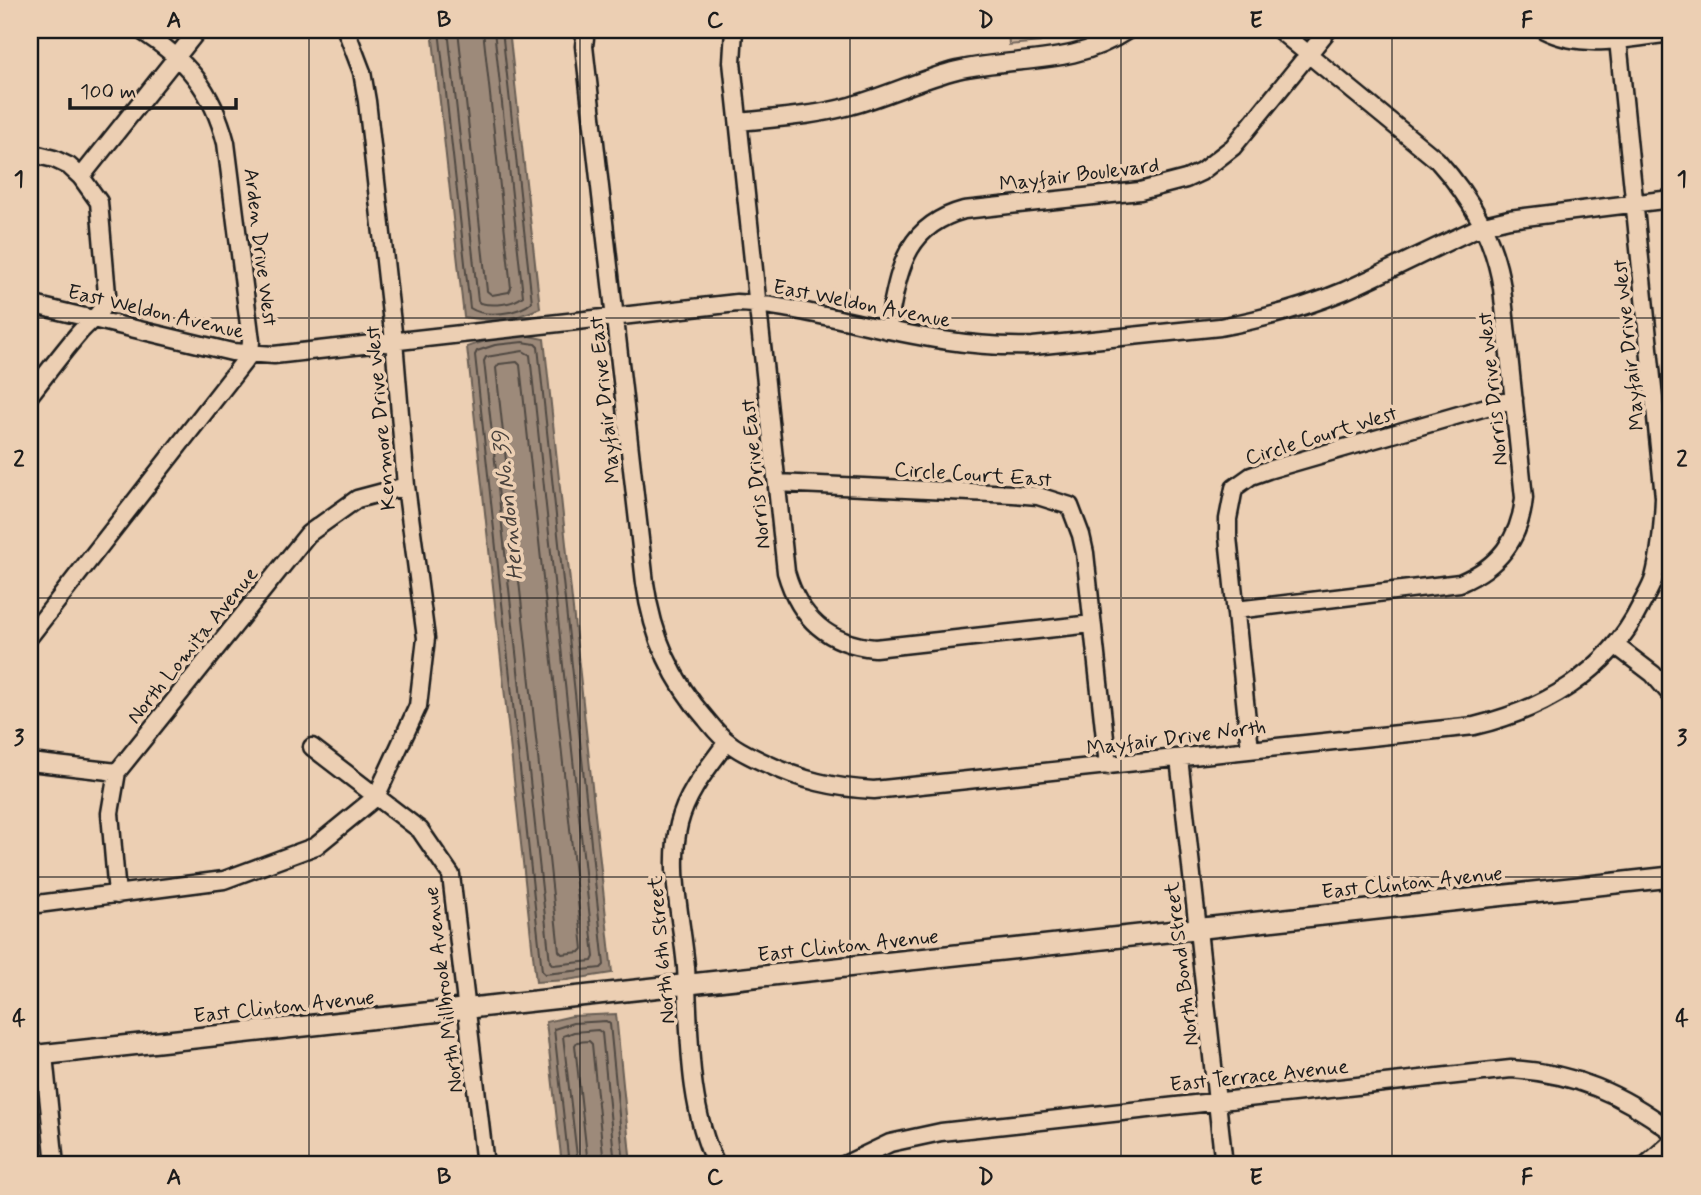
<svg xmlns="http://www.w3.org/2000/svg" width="1701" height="1195" font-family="Mynerve,sans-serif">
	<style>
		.green { fill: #cab19a; stroke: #73665b; stroke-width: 2 }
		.water { fill: #9d8a7a; stroke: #695e54; stroke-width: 2 }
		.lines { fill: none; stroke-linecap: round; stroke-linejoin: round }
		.shore { stroke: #504842; stroke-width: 2 }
		.minor-casing { stroke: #1c1c1c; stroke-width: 21 }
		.major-casing { stroke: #1c1c1c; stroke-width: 24 }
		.minor { stroke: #eccfb3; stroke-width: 16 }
		.major { stroke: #eccfb3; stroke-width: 19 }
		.grid { fill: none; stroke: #1c1c1c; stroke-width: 2; stroke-opacity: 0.55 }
		.labels { text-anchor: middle; stroke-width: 7; stroke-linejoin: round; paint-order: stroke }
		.street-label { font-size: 21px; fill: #1c1c1c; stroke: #eccfb3 }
		.water-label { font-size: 23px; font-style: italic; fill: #49423d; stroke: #eccfb3 }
		.neatline { fill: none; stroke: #1c1c1c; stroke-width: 2.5 }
		.grid-label { font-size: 23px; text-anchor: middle; font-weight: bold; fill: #1c1c1c }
	</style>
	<rect width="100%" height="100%" fill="#eccfb3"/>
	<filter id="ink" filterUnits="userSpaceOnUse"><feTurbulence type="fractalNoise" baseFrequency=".0143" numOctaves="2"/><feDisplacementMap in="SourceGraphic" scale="14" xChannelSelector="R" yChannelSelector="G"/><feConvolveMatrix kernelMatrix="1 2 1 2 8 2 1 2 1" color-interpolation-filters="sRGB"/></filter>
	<g filter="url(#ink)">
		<path class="green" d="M 1008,30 L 1039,30 L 1040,42 L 1009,45 Z"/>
		<path class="water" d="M 432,30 L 509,30 L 540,308 C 511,321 495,322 464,317 Z
			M 524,335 L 544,339 L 612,973 L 567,980 L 536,982 L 467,347 L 494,338 Z
			M 616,1014 L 631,1165 L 562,1165 L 546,1022 L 572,1016 Z"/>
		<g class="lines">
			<path class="shore" d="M 439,30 L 470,308 C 485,318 519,314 532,302 L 502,30
				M 448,30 L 478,301 L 480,303 C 493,306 513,305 523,296 L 494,30
				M 458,30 L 487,291 L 492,295 L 509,292 L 511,288 L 483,30
				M 523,342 L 535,344 L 538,347 L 604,965 L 601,968 L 545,974 L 542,971 L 475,355 L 477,351 L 495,345 Z
				M 523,351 L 530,355 L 594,957 L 592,961 L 553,965 L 550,962 L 484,361 L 486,357 Z
				M 517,362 L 520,365 L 583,949 L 580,952 L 562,954 L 559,951 L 496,368 L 499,364 Z
				M 569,1165 L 554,1029 L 573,1023 L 606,1021 L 610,1024 L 624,1165
				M 578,1165 L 563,1036 L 574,1032 L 598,1030 L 602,1033 L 615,1165
				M 588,1165 L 575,1045 L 577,1042 L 589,1041 L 592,1044 L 604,1165"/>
			<g class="minor-casing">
				<path id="minor" d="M 586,30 L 584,46 L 645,583 C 652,634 671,680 706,719 C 712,726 719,736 728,742 C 738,751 753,757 765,763 C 801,780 834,788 874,790 L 1474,726 C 1543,710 1608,672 1640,607 C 1645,597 1651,588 1654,578 C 1661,551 1663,525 1664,497 L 1617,30
					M 734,30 L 732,62 L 786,572 C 799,617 827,644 875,648 L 1092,624
					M 1544,30 C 1583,50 1629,38 1671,33
					M 739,122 C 776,118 814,116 850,106 C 887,96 921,79 957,70 C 1019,56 1072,67 1128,30
					M 30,153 L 54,159 L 69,166 L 81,177 L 99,202 L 107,294 C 102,316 92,318 79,333 C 62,353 46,374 30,395
					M 81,177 L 198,30
					M 30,304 L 232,352 L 274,355 L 737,303 C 777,304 814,314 853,322 C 913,336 971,348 1033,346 L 1220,327 C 1262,319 1304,308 1344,291 C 1391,270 1437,246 1484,225 L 1509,219 L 1671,199
					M 887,330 C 899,275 901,227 964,210 L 1140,191 L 1186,179 L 1201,172 L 1233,147 L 1328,30
					M 777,483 L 1013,494 L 1038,496 L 1070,506 L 1081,535 L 1085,553 L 1108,766
					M 1236,610 L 1460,583 C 1498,567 1520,540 1524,498 L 1502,288 C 1494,237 1471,198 1437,160 L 1279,30
					M 30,636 L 250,354 L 251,341 L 226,143 C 212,89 187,60 140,30
					M 1615,645 L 1653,674 L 1671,695
					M 312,747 L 420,830 L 451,875 L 485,1165
					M 1250,749 L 1228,537 L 1228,519 L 1234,488 L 1251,476 L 1268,470 L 1514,399
					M 1179,758 L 1224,1165
					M 30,762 L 117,772
					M 117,895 L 110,813 L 117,772 L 308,534 L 357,499 L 406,486
					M 30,905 L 224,880 L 316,846 L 376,797 L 418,706 L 426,638 L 406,486 L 394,341 L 367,101 L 362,72 L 346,30
					M 44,1055 L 55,1165
					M 716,1165 C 687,1104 690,1033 686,967 C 682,920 668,870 679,824 C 687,792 708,768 727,742
					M 844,1165 L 890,1143 L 941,1132 L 1511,1069 C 1574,1073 1621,1093 1671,1131
					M 1646,1165 L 1671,1143"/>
			</g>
			<g class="major-casing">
				<path id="major" d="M 30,1056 L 1671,877"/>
			</g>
			<use href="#minor" class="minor"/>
			<use href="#major" class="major"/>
		</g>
	</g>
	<path class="grid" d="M 309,30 L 309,1165M 580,30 L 580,1165M 850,30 L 850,1165M 1121,30 L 1121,1165M 1392,30 L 1392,1165M 30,318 L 1671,318M 30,598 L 1671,598M 30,877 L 1671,877"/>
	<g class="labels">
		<g class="street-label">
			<text transform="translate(1079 174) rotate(-7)" y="7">Mayfair Boulevard</text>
			<text transform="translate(261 247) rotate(83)" y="7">Arden Drive West</text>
			<text transform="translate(862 303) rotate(11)" y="7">East Weldon Avenue</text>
			<text transform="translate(156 311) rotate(13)" y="7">East Weldon Avenue</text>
			<text transform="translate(1628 345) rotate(-96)" y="7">Mayfair Drive West</text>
			<text transform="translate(1492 389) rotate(-96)" y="7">Norris Drive West</text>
			<text transform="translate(604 400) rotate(-96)" y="7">Mayfair Drive East</text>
			<text transform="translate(380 418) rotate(-95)" y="7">Kenmore Drive West</text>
			<text transform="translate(1321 435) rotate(-17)" y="7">Circle Court West</text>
			<text transform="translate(755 474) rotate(-96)" y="7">Norris Drive East</text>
			<text transform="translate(973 474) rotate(4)" y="7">Circle Court East</text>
			<text transform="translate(192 645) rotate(-51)" y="7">North Lomita Avenue</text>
			<text transform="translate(1176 737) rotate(-7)" y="7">Mayfair Drive North</text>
			<text transform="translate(1412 882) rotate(-6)" y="7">East Clinton Avenue</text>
			<text transform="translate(848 945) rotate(-6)" y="7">East Clinton Avenue</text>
			<text transform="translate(661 950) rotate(-95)" y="7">North 6th Street</text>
			<text transform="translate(1181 964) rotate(-97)" y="7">North Bond Street</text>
			<text transform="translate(443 990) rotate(-97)" y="7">North Millbrook Avenue</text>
			<text transform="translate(284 1006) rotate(-6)" y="7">East Clinton Avenue</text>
			<text transform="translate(1259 1075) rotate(-6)" y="7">East Terrace Avenue</text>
		</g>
		<g class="water-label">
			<text transform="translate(507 506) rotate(-96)" y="8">Herndon No. 39</text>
		</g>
	</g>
	<rect width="1701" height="1195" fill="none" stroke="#eccfb3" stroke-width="77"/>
	<path d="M70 98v10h166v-10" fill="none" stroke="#1c1c1c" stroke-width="3.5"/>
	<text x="80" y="98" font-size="21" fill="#1c1c1c" stroke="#eccfb3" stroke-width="5" paint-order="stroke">100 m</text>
	<rect x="38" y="38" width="1624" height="1118" class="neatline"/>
	<g class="grid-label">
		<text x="174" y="27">A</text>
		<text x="444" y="27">B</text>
		<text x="715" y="27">C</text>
		<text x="986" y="27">D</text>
		<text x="1256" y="27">E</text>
		<text x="1527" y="27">F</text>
		<text x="19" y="186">1</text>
		<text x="1682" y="186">1</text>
		<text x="19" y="466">2</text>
		<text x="1682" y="466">2</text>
		<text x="19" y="745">3</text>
		<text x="1682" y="745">3</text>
		<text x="19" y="1025">4</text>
		<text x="1682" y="1025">4</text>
		<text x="174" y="1184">A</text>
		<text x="444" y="1184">B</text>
		<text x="715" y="1184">C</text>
		<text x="986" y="1184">D</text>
		<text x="1256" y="1184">E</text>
		<text x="1527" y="1184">F</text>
	</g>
</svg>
